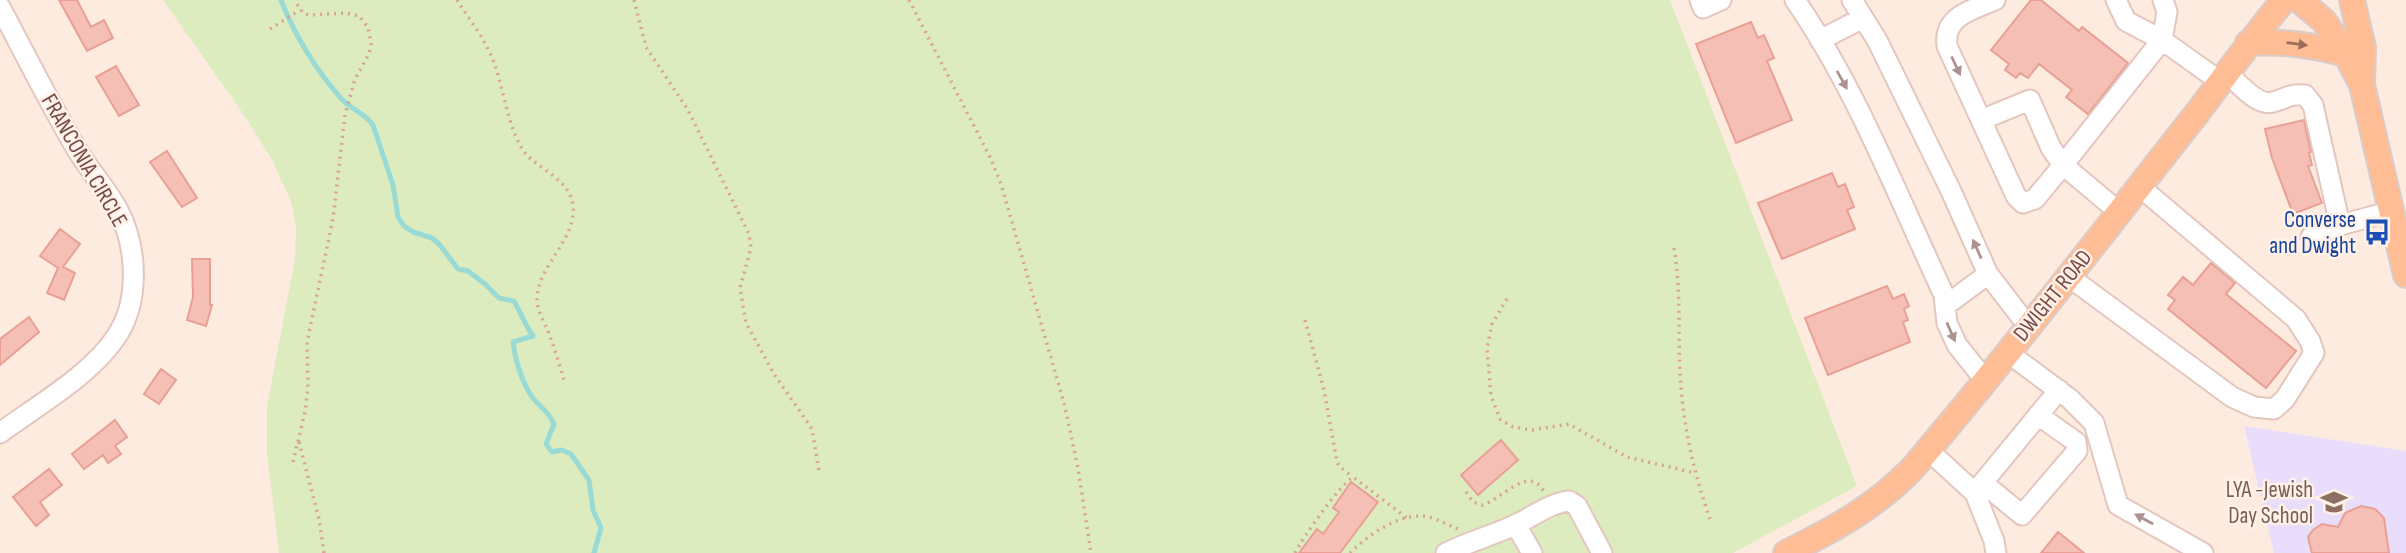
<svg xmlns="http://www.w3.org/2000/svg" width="2406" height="553" font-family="'Sofia Sans Condensed',sans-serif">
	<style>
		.education { fill: #e8ddfa }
		.green { fill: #dcecbe }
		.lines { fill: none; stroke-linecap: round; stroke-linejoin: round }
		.stream { stroke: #99dbd4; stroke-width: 5 }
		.building { fill: #f5bfb6; stroke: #e8a095; stroke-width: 2 }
		.minor-casing { stroke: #e4c6bf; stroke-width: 23 }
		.major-casing { stroke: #d9cdcb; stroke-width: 28 }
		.path { stroke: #d9a299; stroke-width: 3.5; stroke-dasharray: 2 5; stroke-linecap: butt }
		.minor { stroke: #fff; stroke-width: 19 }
		.major { stroke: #ffbd96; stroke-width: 24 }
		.oneway { fill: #9f6d5e }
		.oneway2 { fill: #ad9390 }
		.labels { text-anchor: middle; stroke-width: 5; stroke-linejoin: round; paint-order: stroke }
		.street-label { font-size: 23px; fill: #764b46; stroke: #fff0e8 }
		.transit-label { font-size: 23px; fill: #164399; stroke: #fff0e8; text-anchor: end }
		.education-label { font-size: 23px; fill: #785e54; stroke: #fff0e8; text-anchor: end }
	</style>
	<rect width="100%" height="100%" fill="#feebe0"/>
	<path class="education" d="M 2244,426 L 2406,451 L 2406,553 L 2274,553 Z"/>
	<path class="green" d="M 163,0 L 1670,0 L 1857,486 L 1733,553 L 279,553 L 267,453 L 267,406 L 295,259 L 296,227 L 291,201 L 271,158 L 244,115 Z"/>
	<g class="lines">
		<path class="stream" d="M 281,0 C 294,34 316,70 340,97 C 349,109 364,112 373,125 L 393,185 L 398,217 L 404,226 L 413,232 L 432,238 L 439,244 L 458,269 L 468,271 L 485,284 L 499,298 L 514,301 C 521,313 525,325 533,336 L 513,342 C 515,360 522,382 532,397 C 540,407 549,412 554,424 L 546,444 L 552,452 L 562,450 L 571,454 L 589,480 L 593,510 L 601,528 L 594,553"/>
	</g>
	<path class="building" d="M 59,0 L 77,0 L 91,27 L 104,20 L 113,38 L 87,51 Z
		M 2031,0 L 2041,0 L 2079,31 L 2082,27 L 2128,63 L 2088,114 L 2066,97 L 2072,90 L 2039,64 L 2028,78 L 2020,73 L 2016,78 L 2005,70 L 2009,64 L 1991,50 Z
		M 1751,22 L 1758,38 L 1764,35 L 1774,58 L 1767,61 L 1792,120 L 1736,143 L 1696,44 Z
		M 116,66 L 139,105 L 119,116 L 96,77 Z
		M 2304,120 L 2311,152 L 2309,153 L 2312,165 L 2308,166 L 2322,203 L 2293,214 L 2272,158 L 2265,129 Z
		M 167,151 L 197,198 L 182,207 L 150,162 Z
		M 1832,173 L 1838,187 L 1845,184 L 1854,207 L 1847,210 L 1855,229 L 1782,259 L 1758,203 Z
		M 60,229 L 80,244 L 63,267 L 75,273 L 64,300 L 47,293 L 58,268 L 40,256 Z
		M 192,259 L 210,259 L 210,305 L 212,305 L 206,326 L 187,320 L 193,297 Z
		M 2211,263 L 2235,283 L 2226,294 L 2296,351 L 2266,388 L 2168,309 L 2175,300 L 2168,295 L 2183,277 L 2193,285 Z
		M 1887,286 L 1893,299 L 1904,294 L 1909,306 L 1904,309 L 1908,320 L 1903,322 L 1910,342 L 1828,375 L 1805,318 Z
		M 29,317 L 39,332 L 0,365 L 0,339 Z
		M 161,369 L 176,380 L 159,404 L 144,394 Z
		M 115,420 L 127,437 L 115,446 L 121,454 L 108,463 L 103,455 L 84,469 L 72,454 Z
		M 1501,440 L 1518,460 L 1478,495 L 1461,475 Z
		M 49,469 L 62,485 L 40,502 L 49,515 L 36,526 L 13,497 Z
		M 1351,482 L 1378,502 L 1340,553 L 1299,553 L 1317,529 L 1323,534 L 1339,512 L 1333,508 Z
		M 2361,506 L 2375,509 L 2384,518 L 2389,553 L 2312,553 L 2308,537 L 2313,530 L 2322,524 L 2338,527 L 2345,513 Z
		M 2058,532 L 2084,553 L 2041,553 Z"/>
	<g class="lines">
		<g class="minor-casing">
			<path id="minor" d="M 1700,0 L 1703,8 L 1721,0
				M 1795,0 C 1856,88 1898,197 1944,295 L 1947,323 L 1957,345 L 1985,380
				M 1852,0 L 1877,40 L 1951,191 L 1988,274 L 2028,326
				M 2116,0 L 2126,21 L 2162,40 L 2167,12 L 2163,0
				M 0,7 C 25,54 49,102 76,148 C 89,170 106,188 118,210 C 137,246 140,299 118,334 C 93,374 38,405 0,433
				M 1820,40 L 1863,18
				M 2228,74 C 2239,83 2257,107 2273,102 C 2287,98 2289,94 2305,95 L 2313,105 L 2340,225 L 2311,237
				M 1981,120 L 2030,100 L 2051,148 L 2063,165 L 2035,199 L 2023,203 L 2016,196 L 1947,46 C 1943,16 1972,10 1995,0
				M 2119,212 L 2063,165 L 2162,40 L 2221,82
				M 2340,225 L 2392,211
				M 2068,276 L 2232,397 L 2254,407 L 2274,409 L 2285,399 L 2314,353 L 2310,341 L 2296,319 L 2139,186
				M 1945,306 L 1988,274
				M 2007,352 L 2070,399 L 2094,423 L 2118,505 L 2203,553
				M 1928,450 L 1975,493 L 1994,541 L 1996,553
				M 1983,483 L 2022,515 L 2077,451 L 2076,442 L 2038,415
				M 1975,492 L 2059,390
				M 1516,525 L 1532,553
				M 1446,553 C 1470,541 1495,535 1519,523 C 1535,515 1551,503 1569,501 L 1577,506 L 1602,553"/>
		</g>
		<g class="major-casing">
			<path id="major" d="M 2299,0 L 2324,21 L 2346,54 L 2362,85 L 2406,275
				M 2352,0 L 2363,48 L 2362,81
				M 2248,43 C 2284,41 2311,45 2346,54
				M 1786,553 C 1833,530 1875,507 1912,469 C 2009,355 2101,235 2194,117 C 2224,78 2252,38 2284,0"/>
		</g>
		<path class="path" d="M 457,0 C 469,19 485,39 493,60 C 504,88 506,120 521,147 C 533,169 569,176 573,205 C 577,240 537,266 537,299 C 537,310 543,320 547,329 C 554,346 559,363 564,380
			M 634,0 L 646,47 L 688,110 L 749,234 L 751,248 L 740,288 L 746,323 L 774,374 L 812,429 L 819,471
			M 909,0 L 990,157 L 1001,184 L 1064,403 L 1078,468 L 1091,553
			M 270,29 L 300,10
			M 1674,248 C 1682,295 1677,341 1681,388 C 1685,433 1695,477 1710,519
			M 1507,299 L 1492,324 L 1487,349 L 1491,396 L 1500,419 L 1513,427 L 1532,430 L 1569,424 L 1627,457 L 1695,473
			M 1305,320 L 1324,390 L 1337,462 L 1340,467 L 1353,477
			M 299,442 L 319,519 L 324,553
			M 293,462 L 305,412 L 308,387 L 307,342 L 333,219 L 345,115 L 355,79 L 369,54 L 371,44 L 368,27 L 359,16 L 346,13 L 309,15 L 303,13 L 294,0
			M 1466,492 L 1473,502 L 1482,505 C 1502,500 1529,463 1544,492
			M 1295,553 C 1303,537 1340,485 1353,477 L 1407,518
			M 1350,553 C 1367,536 1395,516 1420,516 C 1433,516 1446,524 1458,529"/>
		<use href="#minor" class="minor"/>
		<use href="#major" class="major"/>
	</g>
	<defs><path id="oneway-solid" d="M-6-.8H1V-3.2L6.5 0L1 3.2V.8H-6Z" transform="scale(1.75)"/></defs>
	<use class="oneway" href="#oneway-solid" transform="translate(2297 44) rotate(7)"/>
	<g class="oneway2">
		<use href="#oneway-solid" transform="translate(1956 66) rotate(65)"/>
		<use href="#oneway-solid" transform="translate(1842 80) rotate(61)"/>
		<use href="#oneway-solid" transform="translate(1977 249) rotate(-114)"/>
		<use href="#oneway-solid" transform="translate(1951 332) rotate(66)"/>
		<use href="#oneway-solid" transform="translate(2144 519) rotate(-151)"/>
	</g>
	<defs>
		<g id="bus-bare" transform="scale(2.1)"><path d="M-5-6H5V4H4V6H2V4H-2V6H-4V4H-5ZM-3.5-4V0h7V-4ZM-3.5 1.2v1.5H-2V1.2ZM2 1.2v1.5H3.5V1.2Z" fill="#1a4fb4" stroke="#fff0e8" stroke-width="2.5" paint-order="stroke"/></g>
		<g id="school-bare" transform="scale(2.1)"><path d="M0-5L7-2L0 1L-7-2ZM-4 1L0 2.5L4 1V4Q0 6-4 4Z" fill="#8d6e63" stroke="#fff0e8" stroke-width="2.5" paint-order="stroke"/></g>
	</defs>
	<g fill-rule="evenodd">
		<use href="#bus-bare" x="2377" y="232"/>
		<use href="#school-bare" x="2334" y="502"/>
	</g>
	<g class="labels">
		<g class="street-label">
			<text transform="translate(85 160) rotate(60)" y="8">FRANCONIA CIRCLE</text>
			<text transform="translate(2052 295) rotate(-51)" y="8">DWIGHT ROAD</text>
		</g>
		<g class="transit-label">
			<text x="2356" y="227">Converse<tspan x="2356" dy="26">and Dwight</tspan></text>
		</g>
		<g class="education-label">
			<text x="2313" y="497">LYA -Jewish<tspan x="2313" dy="26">Day School</tspan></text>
		</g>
	</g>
</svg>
